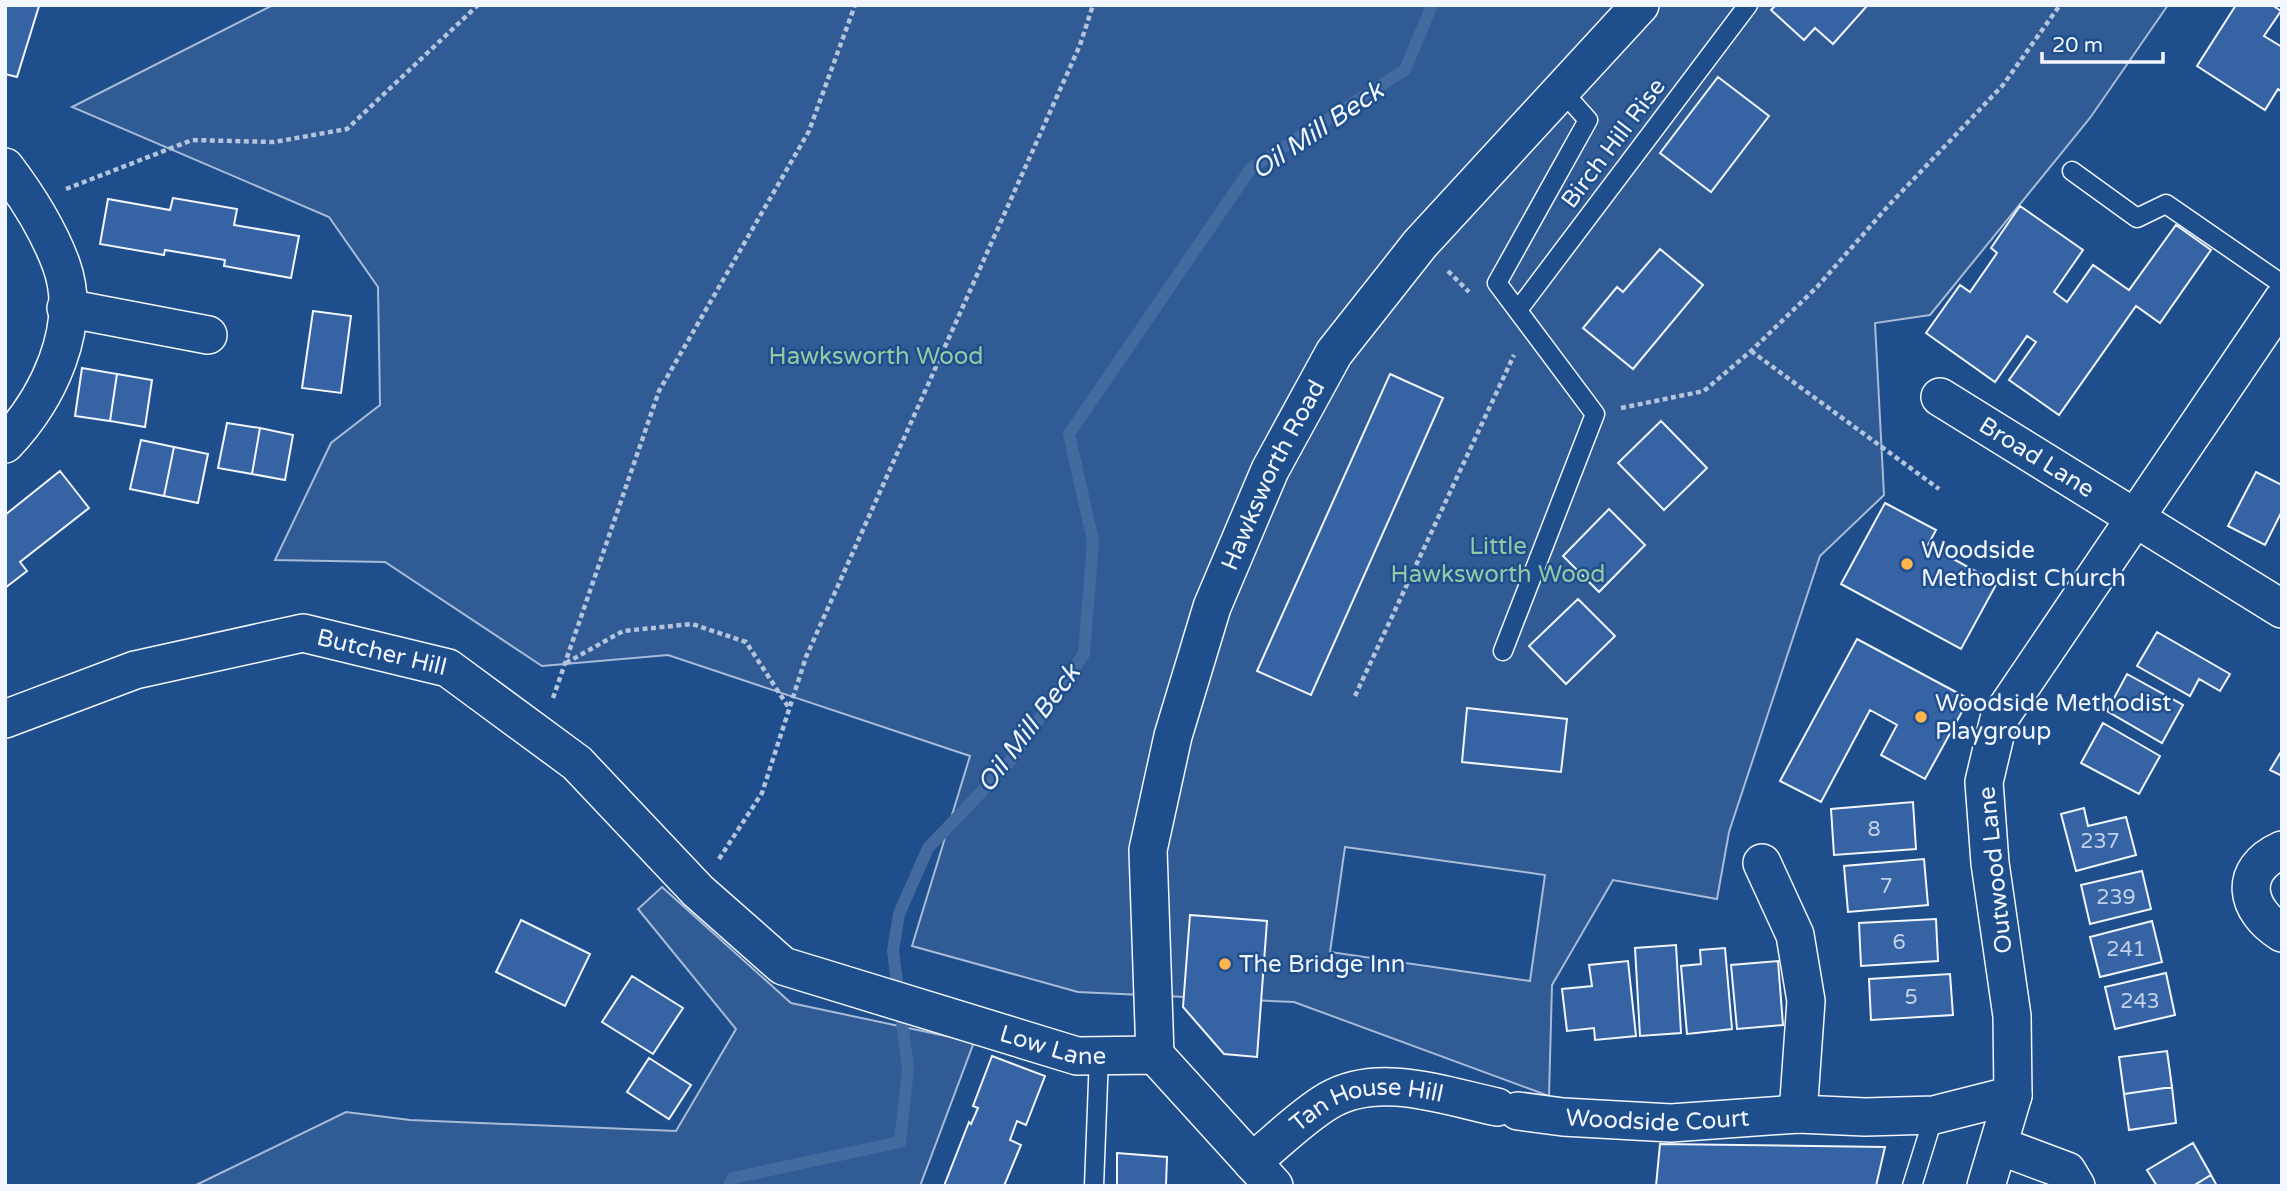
<svg xmlns="http://www.w3.org/2000/svg" width="2287" height="1191" font-family="'Varela Round',sans-serif">
	<style>
		.green { fill: #305b95; stroke: #a8bbd7; stroke-width: 2; fill-rule: evenodd }
		.lines { fill: none; stroke-linecap: round; stroke-linejoin: round }
		.stream { stroke: #446ba0; stroke-width: 12 }
		.building { fill: #3563a3; stroke: #f2f6ff; stroke-width: 2 }
		.service-casing { stroke: #f2f6ff; stroke-width: 21 }
		.minor-casing { stroke: #f2f6ff; stroke-width: 40 }
		.path { stroke: #b3c4dc; stroke-width: 4.5; stroke-dasharray: 5 3.5; stroke-linecap: butt }
		.service { stroke: #1f4e8c; stroke-width: 18 }
		.minor { stroke: #1f4e8c; stroke-width: 37 }
		.poi-dot { fill: #ffb74d; stroke: #1f4e8c; stroke-width: 2.5 }
		.labels { text-anchor: middle; stroke-width: 5; stroke-linejoin: round; paint-order: stroke }
		.number-label { font-size: 21px; fill: #c3d1e8 }
		.street-label { font-size: 24px; fill: #f2f6ff; stroke: #1f4e8c }
		.park-label { font-size: 24px; fill: #97c8a6; stroke: #1f4e8c }
		.poi-label { font-size: 24px; fill: #f2f6ff; stroke: #1f4e8c; text-anchor: start }
		.water-label { font-size: 26px; font-style: italic; fill: #f2f6ff; stroke: #1f4e8c }
	</style>
	<rect width="100%" height="100%" fill="#1f4e8c"/>
	<path class="green" d="M 273,5 L 2168,5 L 2090,118 L 1930,315 L 1875,323 L 1884,495 L 1820,556 L 1729,832 L 1717,899 L 1613,880 L 1552,985 L 1549,1096 L 1294,1002 L 1078,992 L 912,946 L 970,756 L 668,655 L 542,666 L 385,562 L 275,560 L 331,443 L 380,405 L 378,287 L 329,217 L 72,107 ZM 1345,847 L 1545,875 L 1530,981 L 1330,952 Z
		M 662,887 L 791,1003 L 974,1042 L 920,1186 L 194,1186 L 346,1112 L 410,1120 L 676,1131 L 736,1029 L 638,909 Z"/>
	<g class="lines">
		<path class="stream" d="M 729,1186 L 733,1178 L 900,1142 L 908,1069 L 893,951 L 899,914 L 928,848 L 1007,765 L 1084,654 L 1093,541 L 1069,434 L 1251,168 L 1405,70 L 1432,5"/>
	</g>
	<path class="building" d="M 5,5 L 39,6 L 17,77 L 5,74 Z
		M 1776,5 L 1864,5 L 1866,7 L 1833,44 L 1815,28 L 1804,40 L 1771,10 Z
		M 2236,5 L 2272,5 L 2281,11 L 2264,36 L 2282,47 L 2282,92 L 2278,89 L 2265,110 L 2197,66 Z
		M 1718,77 L 1769,116 L 1711,192 L 1660,153 Z
		M 173,198 L 237,209 L 234,225 L 299,236 L 291,278 L 224,266 L 225,260 L 165,250 L 164,255 L 100,244 L 108,199 L 170,210 Z
		M 2020,206 L 2083,250 L 2054,292 L 2067,302 L 2093,265 L 2129,290 L 2176,225 L 2211,250 L 2160,323 L 2136,306 L 2059,415 L 2009,380 L 2036,342 L 2027,336 L 1995,382 L 1926,333 L 1960,285 L 1970,292 L 1997,253 L 1991,248 Z
		M 1660,249 L 1703,285 L 1633,369 L 1583,328 L 1617,287 L 1623,292 Z
		M 313,311 L 351,316 L 341,393 L 302,388 Z
		M 82,368 L 117,374 L 110,421 L 75,416 Z
		M 117,374 L 152,380 L 145,427 L 110,421 Z
		M 1390,374 L 1443,398 L 1311,695 L 1257,671 Z
		M 1661,421 L 1707,468 L 1664,510 L 1618,463 Z
		M 227,423 L 260,428 L 252,474 L 218,468 Z
		M 260,428 L 293,435 L 285,480 L 252,474 Z
		M 141,440 L 174,447 L 164,496 L 130,489 Z
		M 174,447 L 208,454 L 198,503 L 164,496 Z
		M 60,471 L 89,508 L 20,562 L 27,571 L 5,588 L 5,515 Z
		M 2256,472 L 2282,485 L 2282,511 L 2265,545 L 2228,526 Z
		M 1885,503 L 1936,530 L 1928,545 L 1997,583 L 1961,649 L 1841,584 Z
		M 1609,509 L 1645,545 L 1599,592 L 1563,556 Z
		M 1578,599 L 1615,636 L 1566,684 L 1529,646 Z
		M 2157,632 L 2230,674 L 2220,691 L 2199,679 L 2190,696 L 2137,666 Z
		M 1857,639 L 1969,699 L 1925,779 L 1881,755 L 1897,725 L 1870,710 L 1821,802 L 1780,781 Z
		M 2127,674 L 2183,705 L 2162,743 L 2107,711 Z
		M 1467,708 L 1567,719 L 1561,772 L 1462,762 Z
		M 2103,723 L 2160,756 L 2139,794 L 2081,763 Z
		M 2282,750 L 2282,776 L 2270,770 Z
		M 1913,802 L 1916,849 L 1834,855 L 1831,809 Z
		M 2084,808 L 2088,826 L 2126,817 L 2136,855 L 2076,871 L 2061,814 Z
		M 1924,859 L 1928,905 L 1848,912 L 1844,866 Z
		M 2142,871 L 2151,909 L 2090,924 L 2081,885 Z
		M 1190,915 L 1267,921 L 1257,1057 L 1224,1054 L 1183,1007 Z
		M 1936,919 L 1938,961 L 1861,966 L 1859,923 Z
		M 521,920 L 590,954 L 565,1006 L 496,972 Z
		M 2152,921 L 2162,962 L 2100,977 L 2090,937 Z
		M 1676,945 L 1681,1033 L 1640,1036 L 1635,948 Z
		M 1725,948 L 1732,1029 L 1687,1034 L 1681,966 L 1701,964 L 1700,950 Z
		M 1628,961 L 1636,1036 L 1595,1040 L 1594,1028 L 1567,1031 L 1562,989 L 1592,986 L 1589,965 Z
		M 1778,961 L 1783,1025 L 1737,1029 L 1731,965 Z
		M 2166,973 L 2175,1015 L 2115,1029 L 2105,987 Z
		M 1950,974 L 1953,1015 L 1871,1020 L 1869,979 Z
		M 632,976 L 683,1008 L 653,1054 L 602,1022 Z
		M 2167,1051 L 2172,1087 L 2124,1094 L 2119,1057 Z
		M 992,1056 L 1045,1076 L 1026,1125 L 1017,1121 L 1010,1140 L 1021,1145 L 1004,1186 L 944,1186 L 969,1122 L 971,1124 L 978,1108 L 973,1106 Z
		M 649,1058 L 691,1085 L 669,1119 L 627,1092 Z
		M 2172,1087 L 2176,1123 L 2129,1130 L 2124,1094 Z
		M 2193,1143 L 2211,1175 L 2193,1186 L 2157,1186 L 2147,1170 Z
		M 1660,1144 L 1885,1147 L 1876,1186 L 1656,1186 Z
		M 1117,1153 L 1167,1157 L 1166,1186 L 1117,1186 Z
		M 2211,1175 L 2217,1186 L 2193,1186 Z"/>
	<g class="lines">
		<g class="service-casing">
			<path id="service" d="M 2072,171 L 2137,218 L 2166,204 L 2282,284
				M 1518,310 L 1748,5
				M 1503,651 L 1595,414 L 1497,283 L 1588,120 L 1563,92
				M 1094,1186 L 1099,1056
				M 1912,1186 L 1934,1115"/>
		</g>
		<g class="minor-casing">
			<g id="minor">
				<path d="M 5,167 C 27,196 48,229 61,264 C 84,327 47,400 5,444"/>
				<path d="M 66,308 L 208,335"/>
				<path id="s1" d="M 1940,397 L 2282,609"/>
				<path id="s2" d="M 5,719 L 135,670 L 303,633 L 448,668 L 577,763 L 698,891 L 783,966 L 1077,1056 L 1155,1055 L 1274,1186"/>
				<path d="M 2282,850 C 2237,870 2245,910 2282,933"/>
				<path d="M 1762,863 L 1795,935 L 1806,1001 L 1798,1114"/>
				<path id="s3" d="M 1155,1055 L 1148,850 L 1173,736 L 1212,607 L 1270,470 L 1334,353 L 1420,244 L 1640,5"/>
				<path id="s4" d="M 1518,1111 L 1563,1117 L 1671,1123 L 1798,1114 L 1865,1117 L 1934,1115 L 2013,1095"/>
				<path d="M 2000,1146 L 2067,1171 L 2076,1186"/>
				<path id="s5" d="M 1252,1162 C 1277,1142 1301,1117 1328,1101 C 1378,1071 1445,1096 1497,1107"/>
				<path d="M 1986,1186 L 2013,1095 L 2012,1016 L 1990,863 L 1984,782 L 1999,719 L 2282,301"/>
			</g>
		</g>
		<path class="path" d="M 66,189 L 192,140 L 274,142 L 347,129 L 478,5
			M 1448,271 L 1469,292
			M 1751,351 L 1939,489
			M 1621,408 L 1704,391 L 1751,351 L 1817,287 L 1889,205 L 2003,85 L 2060,5
			M 566,663 L 623,631 L 692,624 L 746,642 L 789,708
			M 1355,696 L 1514,355
			M 553,698 L 659,391 L 809,131 L 855,5
			M 719,859 L 762,793 L 806,657 L 1080,45 L 1093,5"/>
		<use href="#service" class="service"/>
		<use href="#minor" class="minor"/>
	</g>
	<g class="poi-dot">
		<circle cx="1907" cy="564" r="7"/>
		<circle cx="1921" cy="717" r="7"/>
		<circle cx="1225" cy="964" r="7"/>
	</g>
	<g class="labels">
		<g class="number-label">
			<text x="1874" y="836">8</text>
			<text x="2100" y="848">237</text>
			<text x="1886" y="893">7</text>
			<text x="2116" y="904">239</text>
			<text x="1899" y="949">6</text>
			<text x="2126" y="956">241</text>
			<text x="1911" y="1004">5</text>
			<text x="2140" y="1008">243</text>
		</g>
		<g class="street-label">
			<text transform="translate(1613 143) rotate(-53)" y="8">Birch Hill Rise</text>
			<text dy="8" stroke="none"><textPath href="#s1" startOffset="114">Broad Lane</textPath></text>
			<text dy="8" stroke="none"><textPath href="#s3" startOffset="602">Hawksworth Road</textPath></text>
			<text dy="8" stroke="none"><textPath href="#s2" startOffset="392">Butcher Hill</textPath></text>
			<text transform="translate(1995 870) rotate(-96)" y="8">Outwood Lane</text>
			<text dy="8" stroke="none"><textPath href="#s2" startOffset="1192">Low Lane</textPath></text>
			<text dy="8" stroke="none"><textPath href="#s4" startOffset="140">Woodside Court</textPath></text>
			<text dy="8" stroke="none"><textPath href="#s5" startOffset="135">Tan House Hill</textPath></text>
		</g>
		<g class="park-label">
			<text x="876" y="364">Hawksworth Wood</text>
			<text x="1498" y="554">Little<tspan x="1498" dy="28">Hawksworth Wood</tspan></text>
		</g>
		<g class="poi-label">
			<text x="1921" y="558">Woodside<tspan x="1921" dy="28">Methodist Church</tspan></text>
			<text x="1935" y="711">Woodside Methodist<tspan x="1935" dy="28">Playgroup</tspan></text>
			<text x="1239" y="972">The Bridge Inn</text>
		</g>
		<g class="water-label">
			<text transform="translate(1317 130) rotate(-34)" y="9">Oil Mill Beck</text>
			<text transform="translate(1028 728) rotate(-53)" y="9">Oil Mill Beck</text>
		</g>
	</g>
	<rect width="2287" height="1191" fill="none" stroke="#f2f6ff" stroke-width="14"/>
	<path d="M2042 52v10h121v-10" fill="none" stroke="#f2f6ff" stroke-width="3.5"/>
	<text x="2052" y="52" font-size="21" fill="#f2f6ff" stroke="#1f4e8c" stroke-width="5" paint-order="stroke">20 m</text>
</svg>
